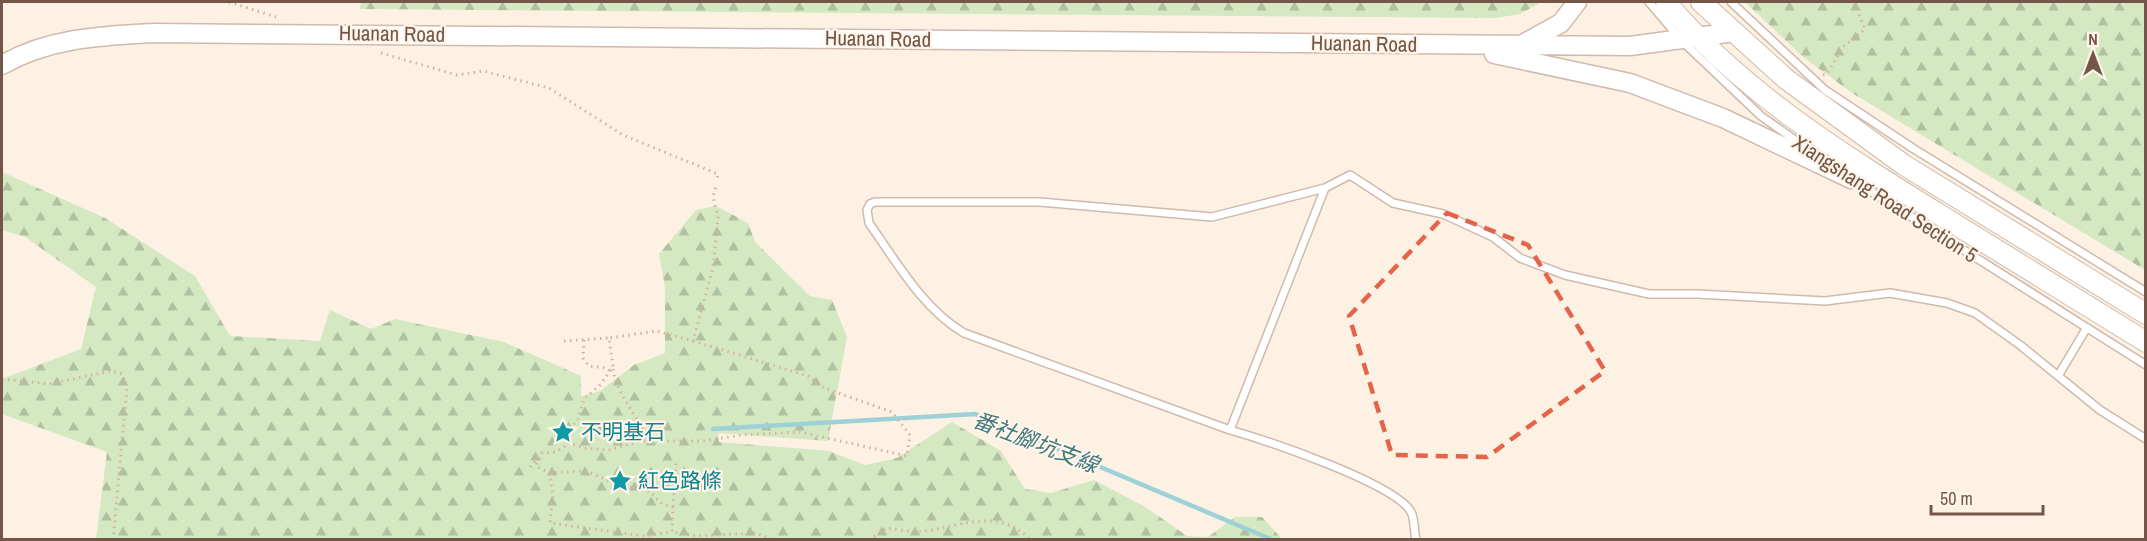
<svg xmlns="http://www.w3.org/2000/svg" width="2147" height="541" font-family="'Archivo Narrow','Noto Sans TC',sans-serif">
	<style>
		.forest { fill: url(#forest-firs) }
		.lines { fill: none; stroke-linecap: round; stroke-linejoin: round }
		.stream { stroke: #9ed1d7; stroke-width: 4.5 }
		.service-casing { stroke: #cfbaad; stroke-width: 10 }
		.tertiary-casing { stroke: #cfbaad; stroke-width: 21 }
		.secondary-casing { stroke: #d2baaa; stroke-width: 22 }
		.path { stroke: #d6b19e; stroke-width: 3; stroke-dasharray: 1.5 4.5; stroke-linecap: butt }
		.service { stroke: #fff; stroke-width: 7 }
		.tertiary { stroke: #fff; stroke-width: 18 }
		.secondary { stroke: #fff; stroke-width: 20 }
		.marked { fill: none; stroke: #e56449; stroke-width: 4.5; stroke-dasharray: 12 8; stroke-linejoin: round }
		.labels { text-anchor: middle; stroke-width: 4.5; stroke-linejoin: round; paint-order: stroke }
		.street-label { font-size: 21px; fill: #745649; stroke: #fff5e9 }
		.culture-label { font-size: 21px; fill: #0d838f; stroke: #fff5e9; text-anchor: start }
		.water-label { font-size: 22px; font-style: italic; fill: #407980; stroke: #fff5e9 }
	</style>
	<defs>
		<pattern id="forest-firs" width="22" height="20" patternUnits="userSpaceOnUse" patternTransform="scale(1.5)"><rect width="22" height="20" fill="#d4e9c2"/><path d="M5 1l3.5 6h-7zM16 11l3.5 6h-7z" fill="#b1c0a0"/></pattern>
	</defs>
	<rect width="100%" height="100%" fill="#fcf1e3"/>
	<path class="forest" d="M 362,2 L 1542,2 L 1520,14 L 1496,18 L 359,9 Z
		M 1745,2 L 2145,2 L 2145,270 L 1852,93 L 1803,57 Z
		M 2,172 L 105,218 L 195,276 L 230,336 L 320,341 L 330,310 L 371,329 L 395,319 L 504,342 L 581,376 L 581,396 L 600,391 L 634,365 L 665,353 L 665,288 L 659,254 L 696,210 L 716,206 L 748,223 L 755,242 L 810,296 L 832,300 L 847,337 L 828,441 L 718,433 L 719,442 L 829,451 L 865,465 L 897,458 L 952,422 L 1001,451 L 1025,489 L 1051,493 L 1094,480 L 1147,508 L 1187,536 L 1208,537 L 1235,517 L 1262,517 L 1282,539 L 96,539 L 107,452 L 2,414 L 2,379 L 81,349 L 96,287 L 25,237 L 2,230 Z"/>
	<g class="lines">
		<path class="stream" d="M 713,429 L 975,414 L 1273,540"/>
		<g class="service-casing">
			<path id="service" d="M 1649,2 L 1682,41 L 1761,116 L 1812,152
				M 1731,2 L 1825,90 L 1914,149 L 2146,292
				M 1853,180 L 2146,365
				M 2058,376 L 2086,329
				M 1230,430 L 964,333 C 922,308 896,261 869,223 L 867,210 L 870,204 L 875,202 L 1040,202 L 1212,217 L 1325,188
				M 1416,540 C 1414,532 1415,519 1411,512 C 1395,483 1265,440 1230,430 L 1325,188 L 1350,175 L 1393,203 L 1443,214 L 1493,237 L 1520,258 L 1565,275 L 1649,294 L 1697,294 L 1825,301 L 1890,293 L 1947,303 L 1975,313 L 2020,345 L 2100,410 L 2146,439"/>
		</g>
		<g class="tertiary-casing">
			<path id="tertiary" d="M 1523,44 L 1561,23 L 1577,2
				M 1494,54 L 1630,83 L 1723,118 L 1851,179
				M 2,65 C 49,38 100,36 153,33 L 1630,46 L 1734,32"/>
		</g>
		<g class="secondary-casing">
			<path id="secondary" d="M 1666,2 C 1741,91 1839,152 1937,213 C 2006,256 2076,299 2146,342
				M 1701,2 L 1786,79 L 1904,165 L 2146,314"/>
		</g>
		<path class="path" d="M 229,2 L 276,17
			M 381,53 L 457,75 L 483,71 L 549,88 L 623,135 L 718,174 L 717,180
			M 1823,75 L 1827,74 L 1843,47 L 1865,29 L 1854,2
			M 584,340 L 583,358 L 589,366 L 606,368 L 610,371
			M 564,341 L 609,338
			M 693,341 L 808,376 L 824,388 L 892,412 L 910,435 L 907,456 L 800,432 L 742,435 L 703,441 L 640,441 L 609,450 L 584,448 L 565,441 L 566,434 L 578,419 L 584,399 L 600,385 L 613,367 L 609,338 L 657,331 L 693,341 L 713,268 L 718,217 L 713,197 L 716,186
			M 613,369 C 617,397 639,415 648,442
			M 2,379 L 49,384 L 111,371 L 122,374 L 127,388 L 113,540
			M 565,446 L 556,452 L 542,453 L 536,466 L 549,473 L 586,471 L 619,485 L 649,491 L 662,504 L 673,507 L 672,532 L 696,536 L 756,533 L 774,540
			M 530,467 L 536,460
			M 549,473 L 553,494 L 550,523 L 644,536 L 672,532
			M 673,507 L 676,463
			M 869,540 L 887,528 C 899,529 913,533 925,531 C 961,526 1001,507 1030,540"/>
		<use href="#service" class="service"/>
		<use href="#tertiary" class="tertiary"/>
		<use href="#secondary" class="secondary"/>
	</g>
	<path class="marked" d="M 1447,213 L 1528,245 L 1605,371 L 1487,457 L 1392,455 L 1349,316 Z"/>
	<defs>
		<g id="sight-bare" transform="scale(1.8)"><path d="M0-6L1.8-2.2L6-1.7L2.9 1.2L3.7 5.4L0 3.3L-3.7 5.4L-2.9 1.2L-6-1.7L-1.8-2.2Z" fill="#0f9aa8" stroke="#fff5e9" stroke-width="2.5" paint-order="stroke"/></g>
	</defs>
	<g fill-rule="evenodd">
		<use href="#sight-bare" x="563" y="432"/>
		<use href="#sight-bare" x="620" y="481"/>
	</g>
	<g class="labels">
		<g class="street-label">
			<text transform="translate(392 34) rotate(1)" y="7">Huanan Road</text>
			<text transform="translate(878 39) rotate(1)" y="7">Huanan Road</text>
			<text transform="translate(1364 44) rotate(1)" y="7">Huanan Road</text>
			<text transform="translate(1885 199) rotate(33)" y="7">Xiangshang Road Section 5</text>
		</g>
		<g class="culture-label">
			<text x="581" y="439">不明基石</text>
			<text x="638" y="488">紅色路條</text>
		</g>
		<g class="water-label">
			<text transform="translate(1036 442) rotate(21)" y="8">番社腳坑支線</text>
		</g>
	</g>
	<rect width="2147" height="541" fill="none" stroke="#745649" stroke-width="6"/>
	<g transform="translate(2093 54)" stroke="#fff5e9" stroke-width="4.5" paint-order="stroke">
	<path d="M0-4.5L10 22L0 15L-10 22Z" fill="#745649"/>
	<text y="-9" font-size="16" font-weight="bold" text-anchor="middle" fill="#745649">N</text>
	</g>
	<path d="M1931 505v9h112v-9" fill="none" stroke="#745649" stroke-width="3"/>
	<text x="1940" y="505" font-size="18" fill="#745649" stroke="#fff5e9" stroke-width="4.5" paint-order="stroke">50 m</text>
</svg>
